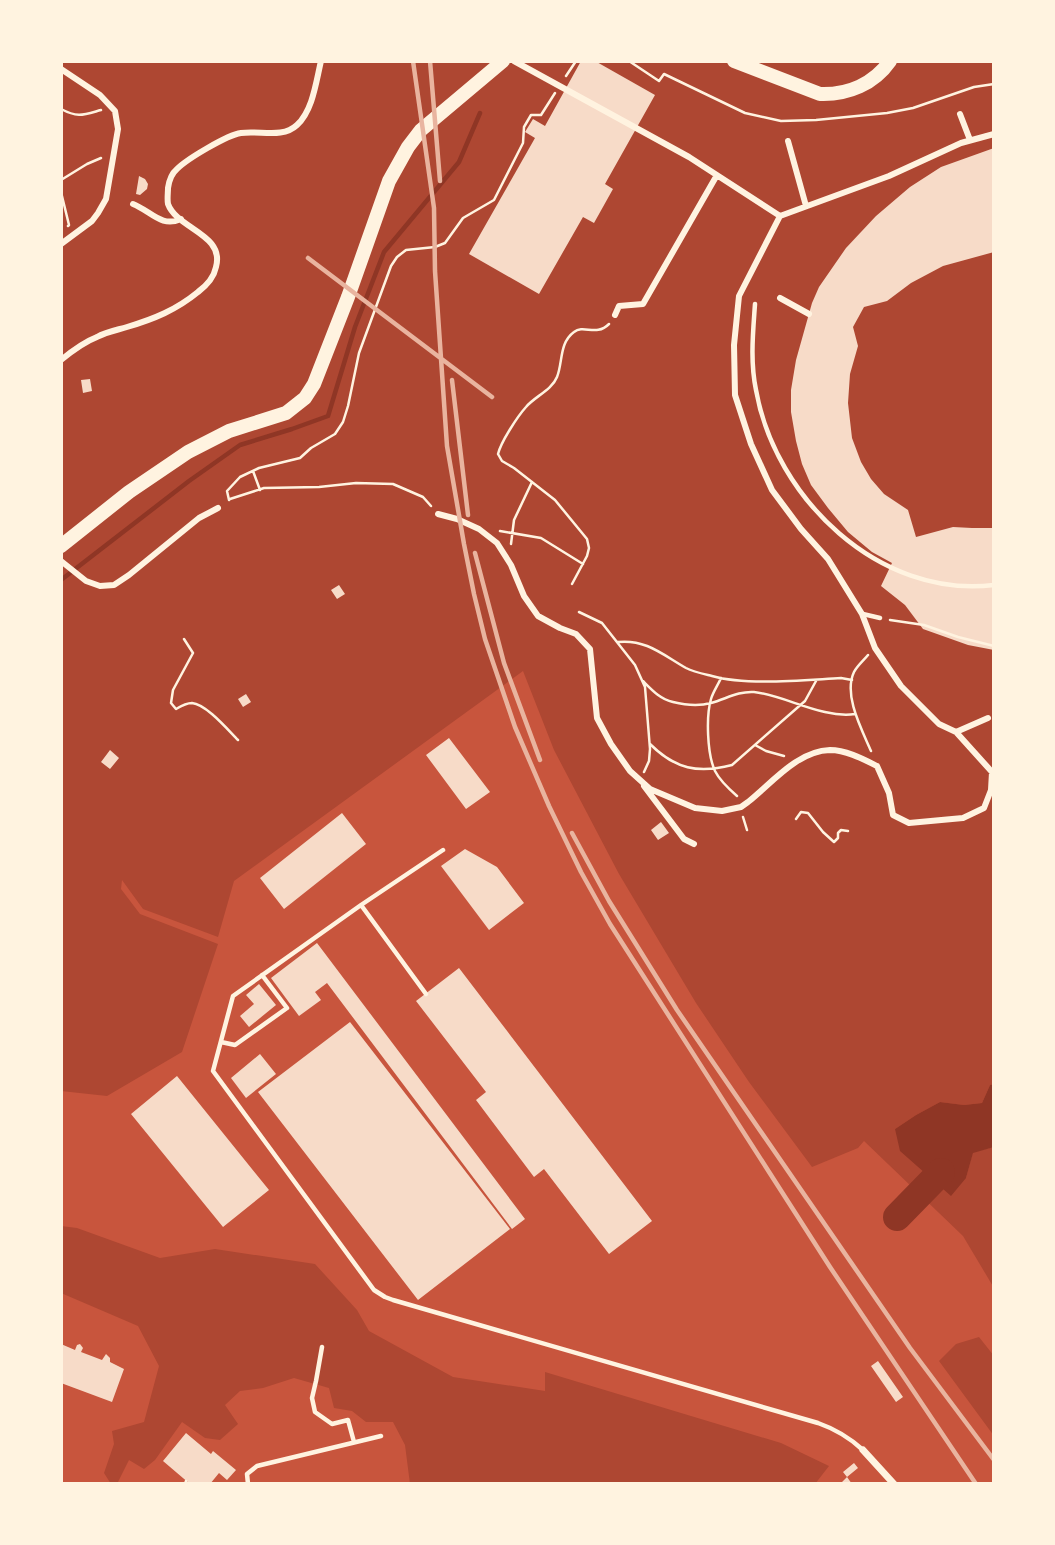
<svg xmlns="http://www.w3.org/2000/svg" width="1055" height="1545" font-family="'Sofia Sans Condensed',sans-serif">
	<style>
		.green { fill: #ae4732 }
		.water { fill: #8f3625 }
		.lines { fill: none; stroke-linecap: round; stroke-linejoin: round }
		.stream { stroke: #8f3625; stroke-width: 4.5 }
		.river { stroke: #8f3625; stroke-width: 28 }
		.building { fill: #f7dbc8 }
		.path { stroke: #fff3e0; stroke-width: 2.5 }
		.service { stroke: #fff3e0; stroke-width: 4.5 }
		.pedestrian { stroke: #fff3e0; stroke-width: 6 }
		.minor { stroke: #fff3e0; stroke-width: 7 }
		.primary { stroke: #fff3e0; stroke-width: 14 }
		.rail { stroke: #e9b49f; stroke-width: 4.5 }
	</style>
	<rect width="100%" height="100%" fill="#c8553d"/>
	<path class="green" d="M 61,61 L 994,61 L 994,1084 L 990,1085 L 982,1103 L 964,1105 L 940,1102 L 916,1115 L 895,1129 L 966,1178 L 973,1152 L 994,1147 L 994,1288 L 963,1236 L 864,1141 L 858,1148 L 812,1167 L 749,1082 L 696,1003 L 619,874 L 554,750 L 523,671 L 234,881 L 218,937 L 143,909 L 122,880 L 121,889 L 140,914 L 218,944 L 182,1052 L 107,1096 L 61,1091 Z
		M 61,1226 L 77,1228 L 160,1258 L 215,1249 L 315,1264 L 357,1310 L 369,1331 L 453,1377 L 545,1391 L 545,1372 L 781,1443 L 829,1466 L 815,1484 L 410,1484 L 405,1445 L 393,1422 L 366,1422 L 352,1411 L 334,1408 L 329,1388 L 294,1378 L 263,1388 L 240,1391 L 225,1405 L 238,1424 L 220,1440 L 205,1438 L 182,1422 L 155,1460 L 144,1469 L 129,1460 L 117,1484 L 111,1484 L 104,1473 L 114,1444 L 112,1431 L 144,1422 L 159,1366 L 138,1326 L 61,1293 Z
		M 979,1337 L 994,1356 L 994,1436 L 939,1361 L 956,1344 Z"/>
	<path class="water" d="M 994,1084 L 994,1147 L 973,1153 L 966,1178 L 951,1196 L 900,1151 L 895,1129 L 916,1115 L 940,1102 L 964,1105 L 982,1103 L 990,1085 Z"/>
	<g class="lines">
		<path class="stream" d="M 61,580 L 189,481 L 240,445 L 292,429 L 328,416 L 355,327 L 384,252 L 459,162 L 480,113"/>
		<path class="river" d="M 897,1217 L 941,1172"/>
	</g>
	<path class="building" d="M 581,61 L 595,61 L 655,95 L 605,184 L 613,189 L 594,223 L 583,217 L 539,294 L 469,254 L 535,138 L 525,132 L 533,119 L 545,126 Z
		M 994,148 L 994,252 L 943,266 L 911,283 L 887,301 L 864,307 L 853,327 L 858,346 L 850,374 L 848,403 L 852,438 L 861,462 L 871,479 L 884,494 L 908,510 L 916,537 L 953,527 L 972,528 L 994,528 L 994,650 L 968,645 L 923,629 L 905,605 L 881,586 L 892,563 L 872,552 L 848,532 L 828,508 L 811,485 L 802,464 L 796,441 L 791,412 L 791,390 L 796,360 L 812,303 L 819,287 L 846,248 L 876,216 L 910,187 L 941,167 Z
		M 139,176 L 145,179 L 148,184 L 147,189 L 140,195 L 136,194 Z
		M 90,379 L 92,391 L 83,393 L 81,380 Z
		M 339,585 L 345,594 L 337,599 L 331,590 Z
		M 246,694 L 251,702 L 243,707 L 238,699 Z
		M 449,738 L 490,792 L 466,809 L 426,755 Z
		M 110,750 L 119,758 L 110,769 L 101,762 Z
		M 342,813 L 366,844 L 284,909 L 260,878 Z
		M 661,822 L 669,833 L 658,840 L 651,830 Z
		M 465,849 L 497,867 L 524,903 L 489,930 L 441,866 Z
		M 317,943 L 525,1219 L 512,1229 L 327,983 L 315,992 L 321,1000 L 299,1016 L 271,978 Z
		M 459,968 L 652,1221 L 609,1254 L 544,1169 L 534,1177 L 476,1100 L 486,1092 L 416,1001 Z
		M 259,984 L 276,1005 L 249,1027 L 240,1016 L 254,1004 L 246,995 Z
		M 350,1022 L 510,1229 L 418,1300 L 258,1092 Z
		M 260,1054 L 276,1074 L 246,1098 L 231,1078 Z
		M 177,1076 L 269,1190 L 223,1227 L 131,1114 Z
		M 61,1344 L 75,1350 L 77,1345 L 80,1344 L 83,1348 L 81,1352 L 102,1360 L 106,1354 L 110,1358 L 110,1362 L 124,1369 L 112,1402 L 61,1383 Z
		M 878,1361 L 903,1397 L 896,1402 L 871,1366 Z
		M 186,1433 L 211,1454 L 213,1451 L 236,1470 L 227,1480 L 219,1473 L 210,1484 L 190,1484 L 163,1461 Z
		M 854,1463 L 858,1468 L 847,1477 L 852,1484 L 840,1484 L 847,1477 L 843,1472 Z"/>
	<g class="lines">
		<path class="path" d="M 629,61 L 659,81 L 664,74 L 745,113 L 781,121 L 816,120 L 887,113 L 913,108 L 974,87 L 994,84
			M 566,76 L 576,61
			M 61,109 C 78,118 83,115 101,110
			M 61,180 L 87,164 L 101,158
			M 61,192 L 69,225 L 68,226
			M 253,471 L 260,490
			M 230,499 L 264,488 L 319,487 L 356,483 L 393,484 L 423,497 L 431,506
			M 229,500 L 227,491 L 240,477 L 259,468 L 300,458 L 311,448 L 335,434 L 343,422 L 348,406 L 359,353 L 391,266 L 397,257 L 406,250 L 435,247 L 445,243 L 463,218 L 494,200 L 523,143 L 524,127 L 531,115 L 541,115 L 555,93
			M 500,531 L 541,538 L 583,564
			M 511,544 L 514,520 L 532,482
			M 572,584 L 587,556 L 589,548 L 587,539 L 555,500 L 514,468 L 502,461 L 498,454 C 501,442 517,417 526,407 C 534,397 552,390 557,377 C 563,362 559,343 574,332 C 584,324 596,337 609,324
			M 579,612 L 602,623 L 635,665 L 645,687 L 650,749 L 649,761 L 644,772
			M 890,620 L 924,625 L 958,637 L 994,646
			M 184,639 L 193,653 L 173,690 L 171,703 L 176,709 C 181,706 186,703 192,703 C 206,704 228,730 238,740
			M 618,642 C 646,639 663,655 686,668 C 694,672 704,674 712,676 C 747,686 804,680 841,678 L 852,680
			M 868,655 C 864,660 857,666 854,672 C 843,695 862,730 871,751
			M 721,678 C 718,685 713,692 711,699 C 706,716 707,754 715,771 C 720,781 729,789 737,796
			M 643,681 C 652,690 660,699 673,702 C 685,705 700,706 711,703 C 726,699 738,691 754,692 C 784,695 823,719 855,714
			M 650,744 C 675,769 698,774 732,765 L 805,701 L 816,681
			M 755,745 L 766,751 L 784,756
			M 743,817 L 747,830
			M 796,819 L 801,812 L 808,813 L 823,832 L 834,842 L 838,838 L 838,833 L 841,830 L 848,831
			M 185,1484 L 186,1481"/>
		<path class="service" d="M 755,304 C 753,333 750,361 756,390 C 775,498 879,599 994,585
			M 863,614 L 880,618
			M 361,905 L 443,850
			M 426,994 L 361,905 L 233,996 L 213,1071 L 374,1290 L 385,1297 L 393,1300 L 818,1423 C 835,1429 849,1437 863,1450
			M 221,1042 L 235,1045 L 287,1008 L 262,975
			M 322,1347 L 316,1381 L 312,1398 L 315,1412 L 332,1424 L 348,1420 L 354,1442
			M 248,1484 L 247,1474 L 257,1466 L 381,1436"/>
		<path class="pedestrian" d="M 61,69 L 100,95 L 115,111 L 118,129 L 106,199 L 98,213 L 92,221 L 61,244
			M 960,114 L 970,140
			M 788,141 L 806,206
			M 133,204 C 151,211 161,228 181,219
			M 780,216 L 889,176 L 961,143 L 994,134
			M 780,298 L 809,314
			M 615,315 L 619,306 L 643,304 L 717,175
			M 61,360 C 72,351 84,342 97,337 C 106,332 117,330 127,327 C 154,319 176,310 198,292 C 206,286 214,277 216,267 C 225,234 177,229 168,204 C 167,199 168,193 168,188 C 169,181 171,174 177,169 C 187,159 227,135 241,133 C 260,130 282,139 297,125 C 313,110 316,82 321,61
			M 438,514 L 457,519 L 479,529 L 497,543 L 511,565 L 524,596 L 538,616 L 560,628 L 576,634 L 590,649 L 597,718 L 611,744 L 630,771 L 650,789 L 695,808 L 722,811 L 741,807 L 748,802 C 772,783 797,751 830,750 C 846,750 863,759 877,766 L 889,793 L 893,815 L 909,823 L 963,818 L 984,808 L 991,790 L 992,772 L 956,732 L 939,724 L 901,686 L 875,648 L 862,614 L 828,559 L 801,529 L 772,490 L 751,444 L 735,395 L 734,345 L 739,296 L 780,216 L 689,157 L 514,61
			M 61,561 L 86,581 L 100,586 L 114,585 L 129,575 L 199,518 L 218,508
			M 956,732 L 988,718
			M 644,786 L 684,839 L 694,844"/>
		<path class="minor" d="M 863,1450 L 894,1484"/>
		<path class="primary" d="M 734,61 L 820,94 C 848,95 874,84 890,61
			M 61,546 L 129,492 L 188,452 L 229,431 L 286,413 L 305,398 L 314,384 L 348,297 L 389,181 L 408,147 L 421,130 L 503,61"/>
		<path class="rail" d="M 413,61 L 434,208 L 435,271 L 447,446 L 464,544 L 474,594 L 485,639 L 515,727 L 549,806 L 581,872 L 610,924 L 830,1267 L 976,1484
			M 430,61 L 440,181
			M 308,258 L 492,397
			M 452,380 L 468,515
			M 475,553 L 504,663 L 540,760
			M 572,833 L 609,901 L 677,1010 L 910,1348 L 994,1460"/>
	</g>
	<rect width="1055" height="1545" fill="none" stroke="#fff3e0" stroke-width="126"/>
</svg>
